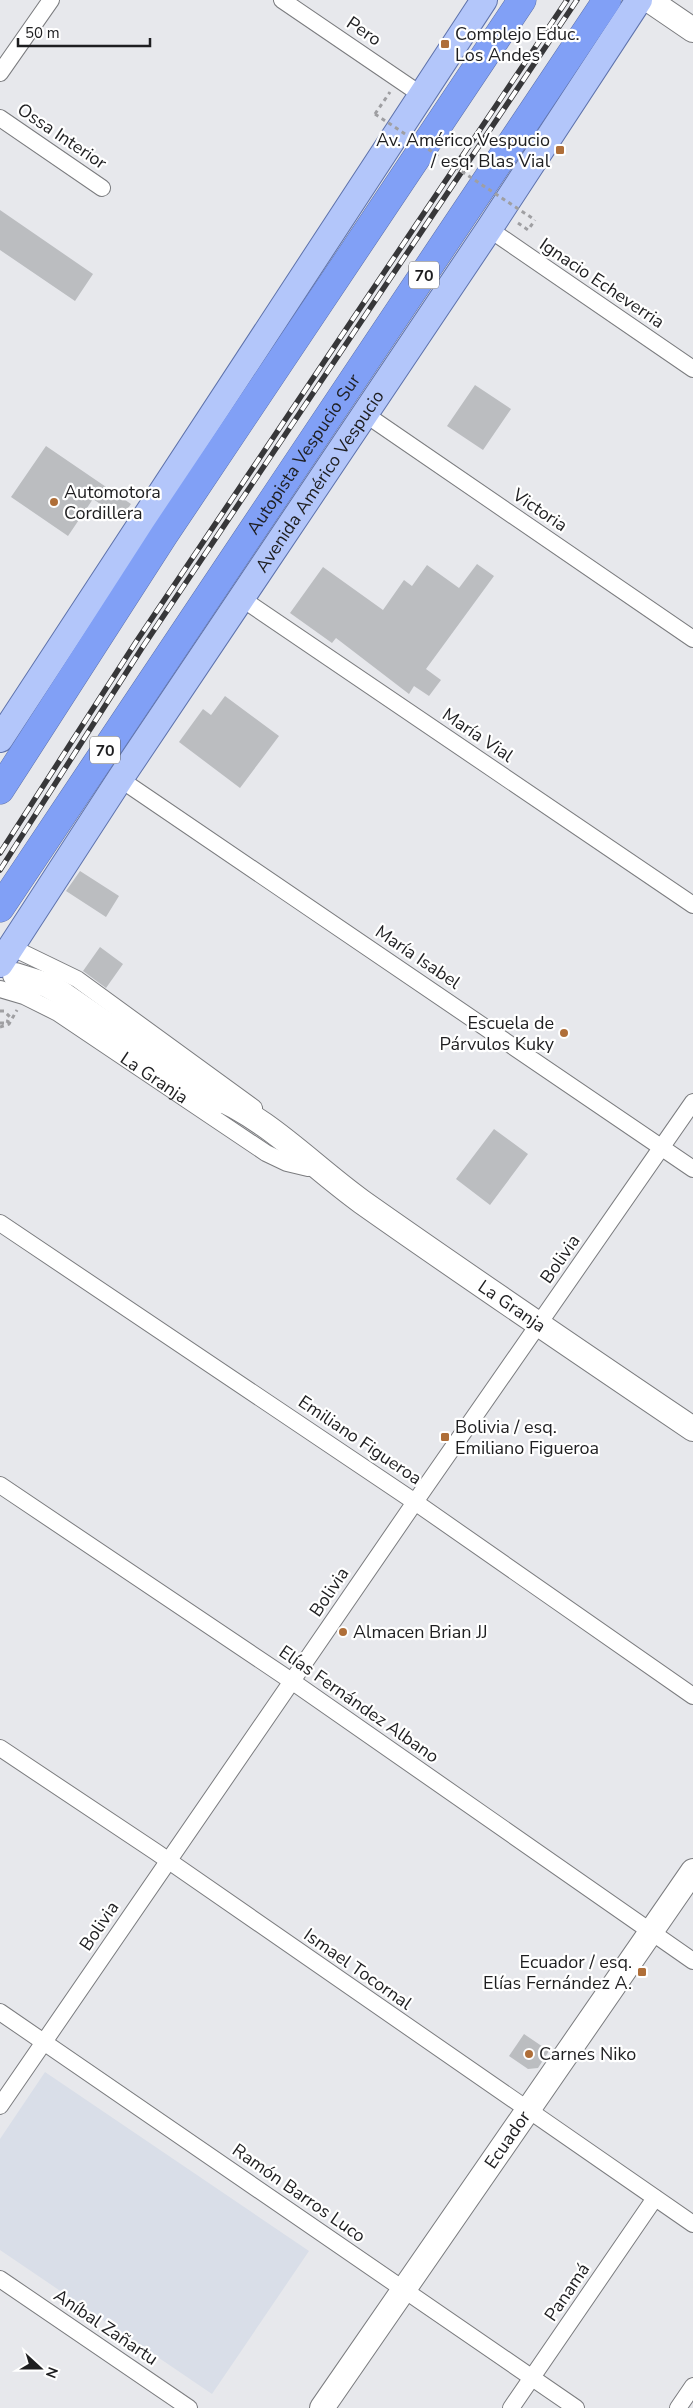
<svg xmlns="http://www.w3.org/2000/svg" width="693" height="2408" font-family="'Nunito Sans',sans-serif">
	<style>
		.built { fill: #d9dee8 }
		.building { fill: #bbbdc0 }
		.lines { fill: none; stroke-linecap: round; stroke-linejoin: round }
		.street-casing { stroke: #7b7c7f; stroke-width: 18 }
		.secondary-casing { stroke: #7b7c7f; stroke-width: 26 }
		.primary-casing { stroke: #5e72ab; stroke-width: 28 }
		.highway-casing { stroke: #5e72ab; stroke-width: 29 }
		.path { stroke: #9f9fa2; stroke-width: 3; stroke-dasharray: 4 4; stroke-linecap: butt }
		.street { stroke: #fff; stroke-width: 16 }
		.secondary { stroke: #fff; stroke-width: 24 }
		.primary { stroke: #b3c6fa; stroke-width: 26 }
		.highway { stroke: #81a0f6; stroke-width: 28 }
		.rail-casing { stroke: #373739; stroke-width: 5.5 }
		.rail { stroke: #fff; stroke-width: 4; stroke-dasharray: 11; stroke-linecap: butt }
		.path-bridge { stroke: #9f9fa2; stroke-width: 3; stroke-dasharray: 4 4; stroke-linecap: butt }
		.poi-dot { fill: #af6e38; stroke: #fff; stroke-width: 2 }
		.labels { text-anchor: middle; stroke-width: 4.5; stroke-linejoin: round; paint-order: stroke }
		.shield { fill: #fff; stroke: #626263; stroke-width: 1 }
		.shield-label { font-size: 16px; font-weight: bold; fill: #1e1e20 }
		.street-label { font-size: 18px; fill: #1e1e20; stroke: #fff }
		.poi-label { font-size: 18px; fill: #1e1e20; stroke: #fff; text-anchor: start }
	</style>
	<rect width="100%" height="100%" fill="#e7e8ec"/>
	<path class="built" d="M 45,2072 L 309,2251 L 212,2394 L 0,2250 L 0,2139 Z"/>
	<path class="building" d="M 0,210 L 93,274 L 75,301 L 0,250 Z
		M 475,385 L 511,409 L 483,450 L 447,426 Z
		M 46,446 L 131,504 L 121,518 L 93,499 L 68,536 L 11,497 Z
		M 477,564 L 494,576 L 426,669 L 441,680 L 429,696 L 414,686 L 409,694 L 336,638 L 332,643 L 290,613 L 323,567 L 383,610 L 404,580 L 412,586 L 427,565 L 459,588 Z
		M 225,696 L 279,736 L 240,788 L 179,742 L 203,709 L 211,715 Z
		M 80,871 L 119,896 L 106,917 L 66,891 Z
		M 100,947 L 123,964 L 106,988 L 83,971 Z
		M 494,1129 L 528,1154 L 490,1205 L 456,1179 Z
		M 524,2034 L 549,2051 L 538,2068 L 528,2069 L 509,2056 Z"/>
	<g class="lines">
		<g class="street-casing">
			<g id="street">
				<path d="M 282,0 L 423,96"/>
				<path d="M 0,73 L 51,0"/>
				<path d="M 0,118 L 102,188"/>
				<path d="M 489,229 L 693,369"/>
				<path d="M 365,414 L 693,639"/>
				<path d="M 241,598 L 693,905"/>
				<path d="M 120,779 L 693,1169"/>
				<path d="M 11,947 L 77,979 L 254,1108"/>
				<path id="s1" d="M 0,989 L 24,996 L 58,1013 L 266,1153 L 287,1163 L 308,1168"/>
				<path d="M 0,1223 L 415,1502 L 693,1696"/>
				<path d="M 0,1485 L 293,1682 L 693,1961"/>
				<path d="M 0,1748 L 156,1852 L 693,2224"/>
				<path d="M 0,2012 L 576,2408"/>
				<path d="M 0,2106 L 415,1502 L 693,1102"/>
				<path d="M 0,2279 L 189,2408"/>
				<path d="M 511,2408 L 655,2198"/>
				<path d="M 678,2408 L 693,2386"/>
			</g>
		</g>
		<g class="secondary-casing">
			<g id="secondary">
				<path d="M 649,0 L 693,30"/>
				<path d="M 15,975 L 47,985 L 61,993 L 205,1092 L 216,1102"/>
				<path id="s2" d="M 205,1092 C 270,1119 307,1162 362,1202 C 471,1279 582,1354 693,1429"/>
				<path id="s3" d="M 322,2408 L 693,1871"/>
			</g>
		</g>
		<g class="primary-casing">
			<g id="primary">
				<path d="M 0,739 L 484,0"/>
				<path id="s4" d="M 0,964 L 120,779 L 489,229 L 639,0"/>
			</g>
		</g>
		<g class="highway-casing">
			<g id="highway">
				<path d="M 0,790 L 164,535 L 522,0"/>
				<path id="s5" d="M 0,908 L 607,0"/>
			</g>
		</g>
		<path class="path" d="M 375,114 L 390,92
			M 518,223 L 528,230 L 535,220
			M 0,1011 L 4,1011 L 10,1017 L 7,1023
			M 0,1023 L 6,1023 L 8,1020
			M 0,1027 L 9,1024 L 17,1010"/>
		<use href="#street" class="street"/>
		<use href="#secondary" class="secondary"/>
		<use href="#primary" class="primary"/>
		<use href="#highway" class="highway"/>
		<g class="rail-casing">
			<path id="rail" d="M 0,853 L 136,642 L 567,0
				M 0,870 L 142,648 L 577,0"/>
		</g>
		<use href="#rail" class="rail"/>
		<path class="path-bridge" d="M 375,114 L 535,220"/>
	</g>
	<g class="poi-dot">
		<rect x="440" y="39" width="10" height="10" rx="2.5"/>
		<rect x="555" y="145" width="10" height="10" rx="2.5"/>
		<circle cx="54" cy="502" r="5"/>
		<circle cx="564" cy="1033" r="5"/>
		<rect x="440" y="1432" width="10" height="10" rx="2.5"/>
		<circle cx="343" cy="1632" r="5"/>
		<rect x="637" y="1967" width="10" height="10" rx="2.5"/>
		<circle cx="529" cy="2054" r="5"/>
	</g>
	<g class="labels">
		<g class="shield">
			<rect x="409" y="261.5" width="30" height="27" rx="4"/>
			<rect x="90" y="736.5" width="30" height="27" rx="4"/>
		</g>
		<g class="shield-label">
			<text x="424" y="281">70</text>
			<text x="105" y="756">70</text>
		</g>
		<g class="street-label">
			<text transform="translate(364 31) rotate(34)" y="6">Pero</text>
			<text transform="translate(62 136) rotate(34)" y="6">Ossa Interior</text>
			<text transform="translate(602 283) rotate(34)" y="6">Ignacio Echeverria</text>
			<text dy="6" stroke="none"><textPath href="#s5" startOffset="546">Autopista Vespucio Sur</textPath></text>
			<text dy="6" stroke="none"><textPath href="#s4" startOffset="579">Avenida Américo Vespucio</textPath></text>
			<text transform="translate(540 510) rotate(34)" y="6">Victoria</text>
			<text transform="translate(478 735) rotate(34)" y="6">María Vial</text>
			<text transform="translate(418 957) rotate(34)" y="6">María Isabel</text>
			<text dy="6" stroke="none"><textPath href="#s1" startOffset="179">La Granja</textPath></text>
			<text transform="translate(560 1259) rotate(-55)" y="6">Bolivia</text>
			<text dy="6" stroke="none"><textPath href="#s2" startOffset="375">La Granja</textPath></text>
			<text transform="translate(360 1440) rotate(34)" y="6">Emiliano Figueroa</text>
			<text transform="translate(329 1592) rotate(-56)" y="6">Bolivia</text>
			<text transform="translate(359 1704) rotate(35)" y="6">Elías Fernández Albano</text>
			<text transform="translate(99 1926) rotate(-56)" y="6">Bolivia</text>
			<text transform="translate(358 1969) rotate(35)" y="6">Ismael Tocornal</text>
			<text dy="6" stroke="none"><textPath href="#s3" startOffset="326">Ecuador</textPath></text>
			<text transform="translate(299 2193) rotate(35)" y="6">Ramón Barros Luco</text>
			<text transform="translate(567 2292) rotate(-56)" y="6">Panamá</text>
			<text transform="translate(106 2327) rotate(34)" y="6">Aníbal Zañartu</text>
		</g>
		<g class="poi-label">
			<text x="455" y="40">Complejo Educ.<tspan x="455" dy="21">Los Andes</tspan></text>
			<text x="550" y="146" text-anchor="end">Av. Américo Vespucio<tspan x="550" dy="21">/ esq. Blas Vial</tspan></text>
			<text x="64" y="498">Automotora<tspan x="64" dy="21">Cordillera</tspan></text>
			<text x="554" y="1029" text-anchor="end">Escuela de<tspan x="554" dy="21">Párvulos Kuky</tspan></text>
			<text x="455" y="1433">Bolivia / esq.<tspan x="455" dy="21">Emiliano Figueroa</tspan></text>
			<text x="353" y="1638">Almacen Brian JJ</text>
			<text x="632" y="1968" text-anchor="end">Ecuador / esq.<tspan x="632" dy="21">Elías Fernández A.</tspan></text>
			<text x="539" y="2060">Carnes Niko</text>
		</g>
	</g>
	<g transform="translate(40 2368) rotate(111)" stroke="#ffffff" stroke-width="4" paint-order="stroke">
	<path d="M0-4L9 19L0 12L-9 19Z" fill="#1e1e20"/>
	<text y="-8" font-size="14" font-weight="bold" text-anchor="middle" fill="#1e1e20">N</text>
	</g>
	<path d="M18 38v8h132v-8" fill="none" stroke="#1e1e20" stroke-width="2.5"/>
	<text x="25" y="38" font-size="15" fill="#1e1e20" stroke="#ffffff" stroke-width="4" paint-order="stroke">50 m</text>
</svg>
